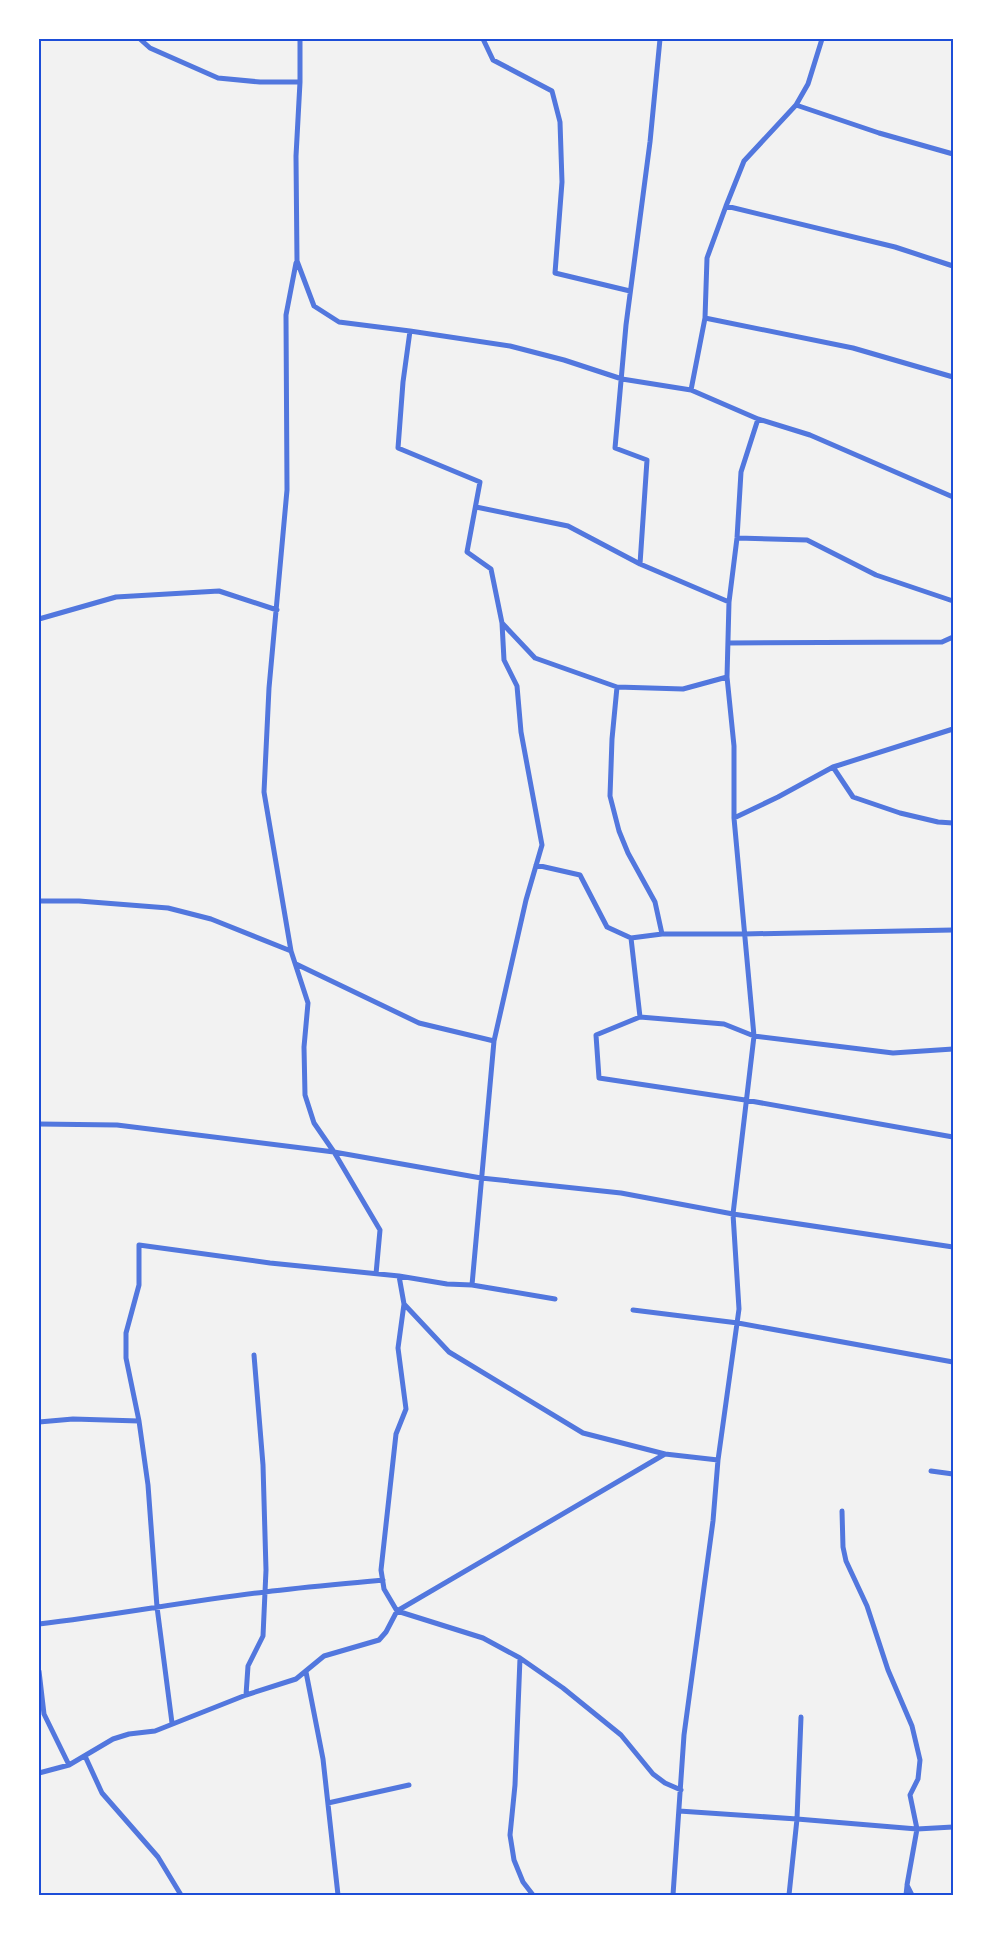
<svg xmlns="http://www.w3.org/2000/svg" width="992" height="1934" font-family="Lato,sans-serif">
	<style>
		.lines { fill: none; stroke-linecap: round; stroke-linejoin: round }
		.minor { stroke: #5277de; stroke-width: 5 }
		.neatline { fill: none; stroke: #1d4ed8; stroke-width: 2 }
	</style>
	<rect width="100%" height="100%" fill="#f2f2f2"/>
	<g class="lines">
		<path class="minor" d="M 140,39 L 150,48 L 218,78 L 260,82 L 300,82
			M 300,39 L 300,82 L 296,156 L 297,261 L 314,306 L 339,322 L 410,331 L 510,346 L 564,360 L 622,379 L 691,390 L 758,419 L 810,435 L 953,497
			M 483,39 L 493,60 L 552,91 L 560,122 L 562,182 L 555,273 L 630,291
			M 796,105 L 879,133 L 953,154
			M 726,206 L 895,247 L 953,266
			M 705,318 L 853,348 L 953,377
			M 410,331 L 403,382 L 398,448 L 480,482 L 467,552 L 491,569 L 502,623 L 535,658 L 617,687
			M 691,390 L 705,318 L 707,258 L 726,206 L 744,161 L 796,105 L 808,84 L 822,39
			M 476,507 L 568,526 L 640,564 L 729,602
			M 737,538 L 807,540 L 876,575 L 953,601
			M 640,564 L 647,460 L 615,448 L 626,325 L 650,142 L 660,39
			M 39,619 L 116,597 L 219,591 L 277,610
			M 728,643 L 942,642 L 953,637
			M 833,767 L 853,797 L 900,813 L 938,822 L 953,823
			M 734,818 L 778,797 L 833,767 L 953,729
			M 536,865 L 580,875 L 607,927 L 631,938
			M 39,901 L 79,901 L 168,908 L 211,919 L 291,951 L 308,1003 L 304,1047 L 305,1095 L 314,1123 L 334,1152 L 380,1230 L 376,1274
			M 953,930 L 744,934 L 662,934 L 631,938 L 640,1017 L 724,1024 L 754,1036 L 893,1053 L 953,1049
			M 662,934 L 655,902 L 628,853 L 619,831 L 610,796 L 612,739 L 617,687 L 683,689 L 727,677
			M 291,951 L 264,792 L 269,688 L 287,490 L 286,315 L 296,263
			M 296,964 L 419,1023 L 494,1041
			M 640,1017 L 596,1035 L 599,1078 L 745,1100 L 953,1137
			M 39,1124 L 117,1125 L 334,1152 L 481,1178 L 621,1193 L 733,1214 L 953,1247
			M 399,1276 L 404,1304 L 449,1352 L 583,1433 L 665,1454
			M 472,1285 L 494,1041 L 526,900 L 542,845 L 521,732 L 517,686 L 504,660 L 502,623
			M 404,1304 L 398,1348 L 406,1409 L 396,1434 L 381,1570 L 384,1589 L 397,1611 L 483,1638 L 520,1658 L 563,1688 L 621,1735 L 653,1774 L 665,1783 L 681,1790
			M 633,1310 L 738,1323 L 953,1362
			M 39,1422 L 73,1419 L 139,1421
			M 931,1471 L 953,1474
			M 842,1511 L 843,1547 L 846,1561 L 867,1606 L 888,1670 L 912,1726 L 920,1760 L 918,1779 L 910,1795 L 917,1829 L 907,1885 L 912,1895
			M 39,1624 C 115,1615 189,1601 265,1592 C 304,1587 343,1584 383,1580
			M 520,1658 L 515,1785 L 510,1835 L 514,1860 L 523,1882 L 533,1895
			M 39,1671 L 44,1714 L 69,1765
			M 306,1672 L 323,1759 L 338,1895
			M 246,1695 L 248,1666 L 263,1636 L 266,1570 L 263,1465 L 254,1355
			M 801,1717 L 797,1819 L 917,1829 L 953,1827
			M 172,1723 L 157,1607 L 148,1485 L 139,1421 L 126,1358 L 126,1333 L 139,1285 L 139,1245 L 270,1263 L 399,1276 L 447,1284 L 472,1285 L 555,1299
			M 85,1756 L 102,1793 L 158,1857 L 181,1895
			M 39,1773 L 69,1765 L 113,1739 L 129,1734 L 155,1731 L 246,1695 L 296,1679 L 324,1656 L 379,1640 L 386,1632 L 397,1611 L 665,1454 L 718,1460
			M 328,1803 L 409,1785
			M 679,1811 L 797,1819 L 789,1895
			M 673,1895 L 684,1735 L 713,1521 L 718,1460 L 739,1309 L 733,1214 L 754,1036 L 734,818 L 734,746 L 727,677 L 729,602 L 737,538 L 741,472 L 758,419
			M 906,1895 L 907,1886"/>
	</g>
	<rect width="992" height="1934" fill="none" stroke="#ffffff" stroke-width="80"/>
	<rect x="40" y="40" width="912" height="1854" class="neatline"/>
</svg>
